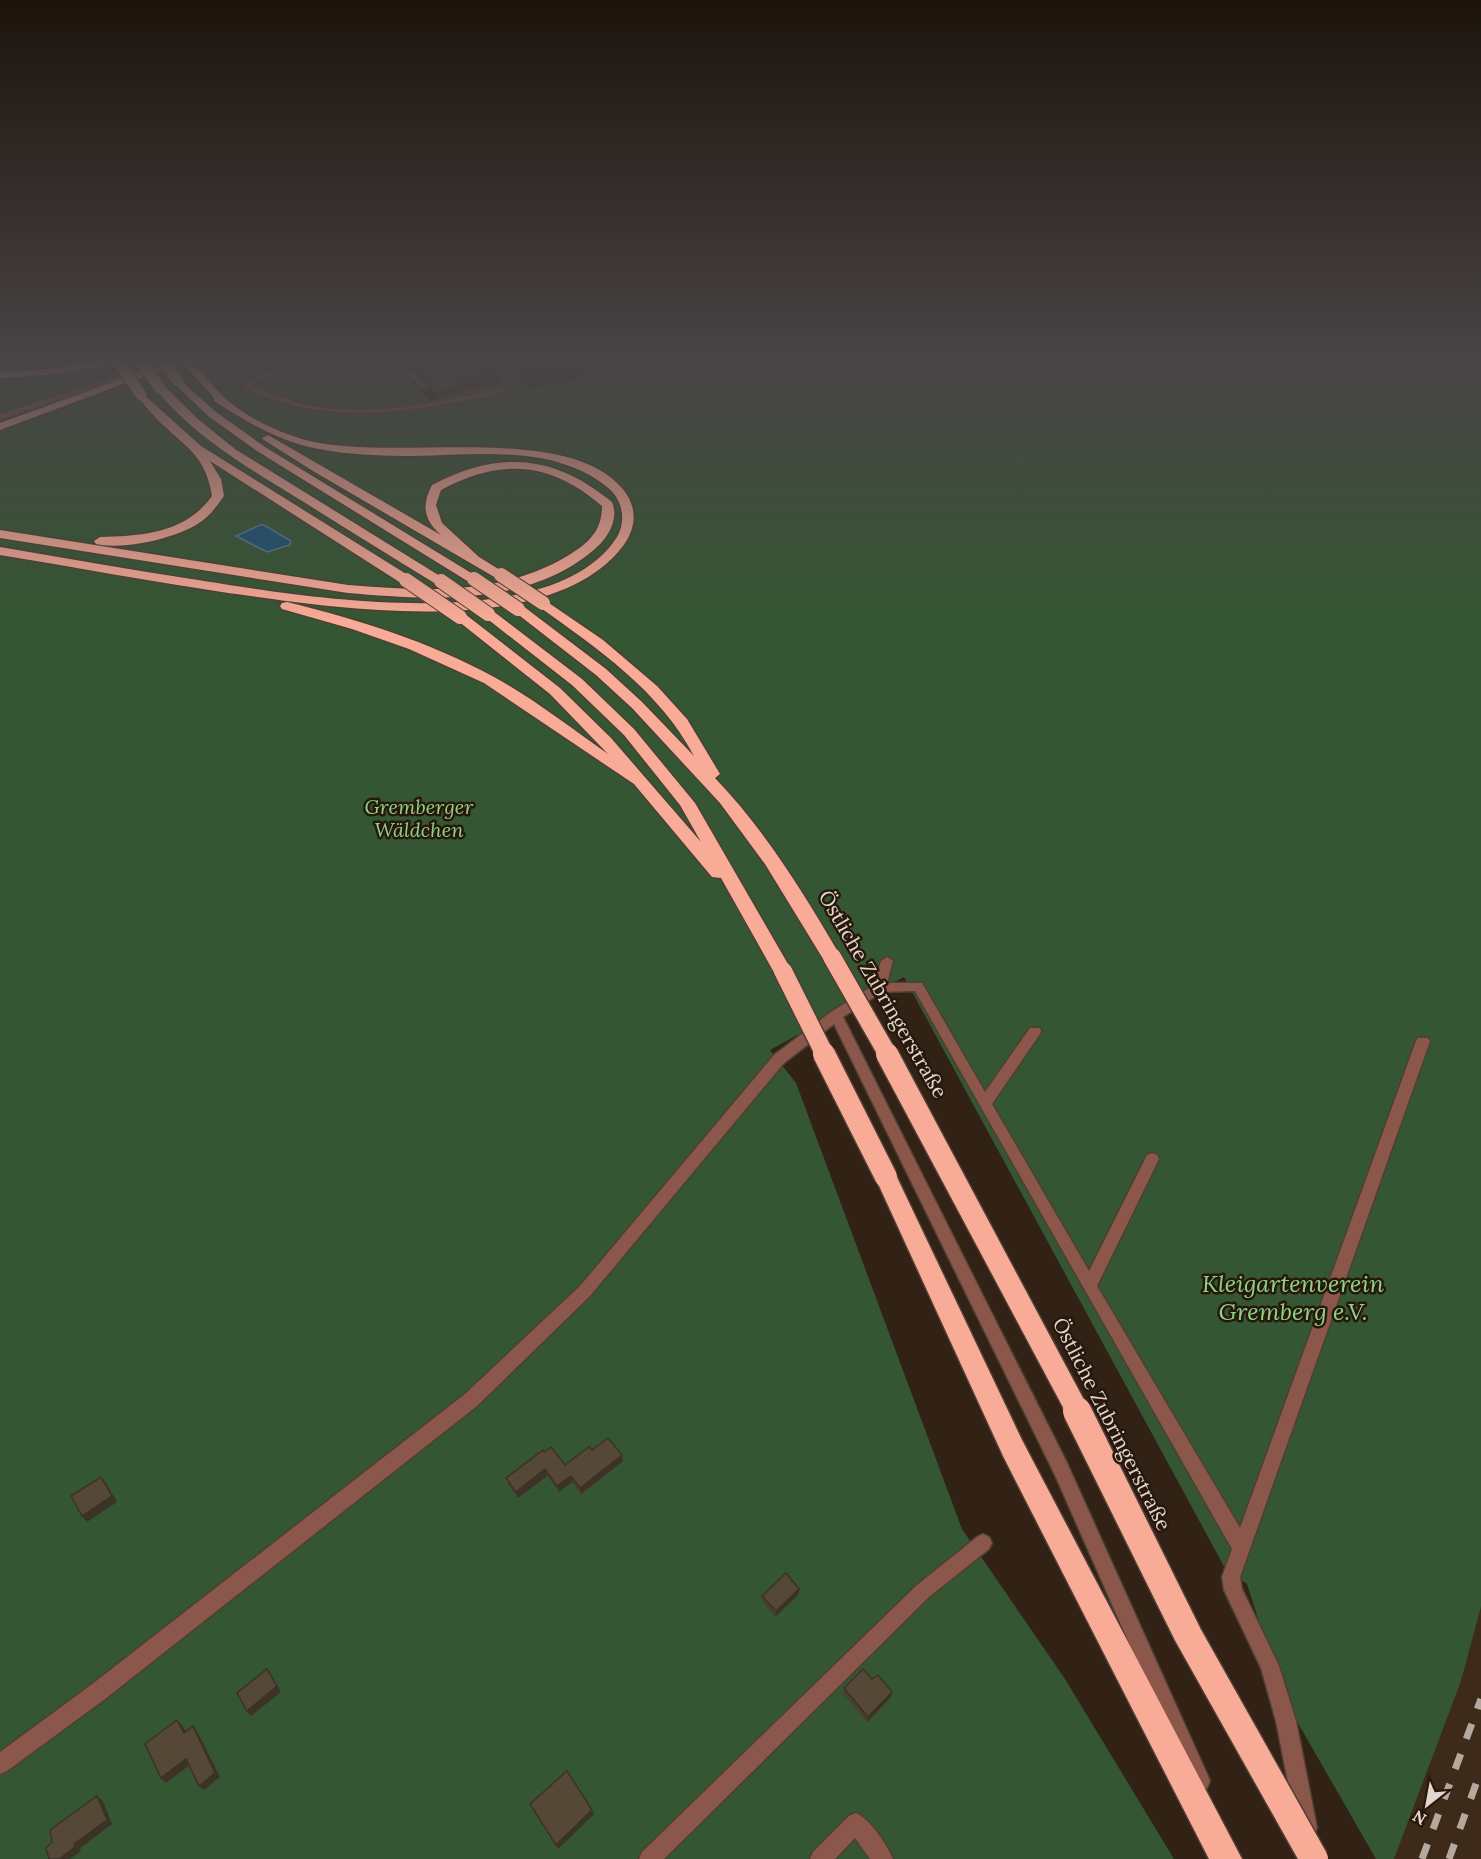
<svg xmlns="http://www.w3.org/2000/svg" width="1481" height="1859" font-family="Lora,serif">
	<style>
		.built { fill: #3e2a19 }
		.green { fill: #345632 }
		.water { fill: #1a5374; stroke: #567b8f; stroke-width: 1.5 }
		.lines { fill: none; stroke-linecap: round; stroke-linejoin: round }
		.lane-casing { stroke: #4e3f33; stroke-width: 3 }
		.street-casing { stroke: #4e3f33; stroke-width: 3 }
		.highway-casing { stroke: #4e3f33; stroke-width: 3 }
		.lane { fill: #8b574a; fill-rule: evenodd }
		.street { fill: #8b574a; fill-rule: evenodd }
		.highway { fill: #f8ab97; fill-rule: evenodd }
		.rail { stroke: #b5a99f; stroke-width: 7; stroke-dasharray: 16 16; stroke-linecap: butt }
		.highway-bridge-far4-casing { stroke: #4e3f33; stroke-width: 13; stroke-linecap: butt }
		.highway-bridge-far3-casing { stroke: #4e3f33; stroke-width: 16; stroke-linecap: butt }
		.highway-bridge-far2-casing { stroke: #4e3f33; stroke-width: 21; stroke-linecap: butt }
		.highway-bridge-far1-casing { stroke: #4e3f33; stroke-width: 25; stroke-linecap: butt }
		.highway-bridge-casing { stroke: #4e3f33; stroke-width: 31; stroke-linecap: butt }
		.highway-bridge-far4 { stroke: #f8ab97; stroke-width: 11 }
		.highway-bridge-far3 { stroke: #f8ab97; stroke-width: 14 }
		.highway-bridge-far2 { stroke: #f8ab97; stroke-width: 18 }
		.highway-bridge-far1 { stroke: #f8ab97; stroke-width: 22 }
		.highway-bridge { stroke: #f8ab97; stroke-width: 28 }
		.wall { fill: #493e2f }
		.shaded-wall { fill: #3c3226 }
		.building { fill: #554837; stroke: #3c3226; stroke-width: 1.5 }
		.labels { text-anchor: middle; stroke-width: 5; stroke-linejoin: round; paint-order: stroke }
		.park-label { font-size: 20px; font-style: italic; fill: #8bd486; stroke: #28180c }
		.street-label { font-size: 20px; fill: #e2d7ce; stroke: #28180c }
		.near-park-label { font-size: 24px; font-style: italic; fill: #8bd486; stroke: #28180c }
	</style>
	<rect width="100%" height="100%" fill="#322215"/>
	<path class="built" d="M 1481,1607 L 1481,1859 L 1394,1859 L 1461,1681 Z"/>
	<path class="green" d="M 0,361 L 392,361 L 430,401 L 501,381 L 499,370 L 489,361 L 530,361 L 517,379 L 529,388 L 576,379 L 606,361 L 1475,361 L 1481,366 L 1481,1607 L 1461,1681 L 1394,1859 L 1376,1859 L 1283,1697 L 1247,1584 L 1226,1570 L 904,977 L 770,1050 L 796,1083 L 962,1529 L 1065,1679 L 1174,1859 L 0,1859 Z"/>
	<path class="water" d="M 260,525 L 264,525 L 291,541 L 290,545 L 267,552 L 236,536 Z"/>
	<g class="lines">
		<g class="lane-casing">
			<path id="lane" d="M 293,361 L 301,361 L 251,385 C 269,393 287,400 307,405 C 372,419 443,401 507,387 L 510,389 C 498,396 477,398 462,401 C 404,412 346,419 288,404 C 273,400 254,394 242,385 Z
				M 393,361 L 400,361 L 427,386 L 427,388 L 423,388 Z
				M 887,957 L 893,961 L 887,983 L 922,983 L 985,1092 L 1030,1028 L 1040,1028 L 1041,1031 L 1040,1034 L 992,1104 L 1089,1271 L 1147,1155 L 1152,1153 L 1157,1155 L 1159,1159 L 1097,1286 L 1240,1528 L 1416,1041 L 1418,1038 L 1428,1038 L 1430,1041 L 1240,1577 L 1242,1589 L 1279,1666 L 1296,1721 L 1317,1828 L 1314,1835 L 1307,1838 L 1300,1835 L 1297,1828 L 1276,1721 L 1261,1668 L 1224,1590 L 1222,1577 L 1232,1549 L 915,991 L 882,992 L 843,1017 L 1067,1463 L 1207,1774 L 1210,1781 L 1207,1788 L 1200,1791 L 1193,1788 L 1055,1475 L 834,1024 L 784,1063 L 590,1296 L 477,1406 L 105,1699 L 7,1771 L 0,1774 L 0,1752 L 91,1685 L 465,1394 L 580,1286 L 774,1055 L 831,1012 L 874,985 L 881,961 Z
				M 983,1534 L 989,1537 L 992,1543 L 989,1549 L 929,1597 L 664,1859 L 639,1859 L 642,1852 L 917,1585 L 977,1537 Z
				M 856,1813 C 869,1818 888,1846 893,1859 L 870,1859 L 855,1838 L 835,1859 L 810,1859 L 813,1852 L 849,1816 Z"/>
		</g>
		<g class="street-casing">
			<path id="street" d="M 163,361 L 174,361 L 0,420 L 0,414 Z"/>
		</g>
		<g class="highway-casing">
			<path id="highway" d="M 101,361 L 123,361 L 118,364 L 46,375 L 0,378 L 0,372 L 46,369 Z
				M 170,361 L 191,361 C 203,373 214,388 227,400 C 248,418 280,433 306,440 C 390,463 562,421 621,487 C 638,506 637,527 623,546 C 548,644 328,607 222,592 C 148,581 74,567 0,555 L 0,547 C 66,558 132,570 198,580 C 299,596 551,640 617,537 C 627,520 622,498 607,487 C 554,444 477,455 414,456 C 382,456 350,455 319,449 C 280,442 247,422 214,401 L 214,398 L 182,362 L 0,430 L 0,423 Z
				M 178,378 L 216,412 L 265,447 L 481,579 L 479,582 L 469,582 L 257,451 L 208,416 L 174,383 L 174,379 Z
				M 160,385 L 164,386 L 198,419 L 235,449 L 448,581 L 441,585 L 436,584 C 393,558 350,531 307,504 C 254,471 194,438 155,388 Z
				M 141,392 L 201,446 L 411,577 L 413,580 L 411,583 L 401,583 L 210,461 L 221,479 L 224,496 C 217,506 210,516 199,523 C 175,539 123,550 96,544 L 94,541 L 100,537 C 142,536 186,533 212,496 C 206,458 189,449 163,425 C 154,417 146,406 137,397 L 136,395 Z
				M 268,435 L 441,535 C 424,520 421,506 432,485 C 498,450 554,454 612,502 C 619,518 609,536 597,547 C 531,607 430,600 348,593 L 0,538 L 0,530 L 348,585 C 423,591 497,596 564,558 C 586,545 602,533 602,506 C 550,461 501,458 441,490 L 436,505 L 442,523 L 479,557 L 508,575 L 506,578 L 496,578 L 313,471 L 264,440 L 262,438 Z
				M 543,599 L 603,640 L 657,686 L 687,719 L 720,774 L 715,778 C 765,830 805,895 841,957 L 839,962 L 832,964 L 825,962 L 765,864 L 720,803 L 632,708 L 596,675 L 511,609 L 518,605 L 523,606 L 606,669 L 642,702 L 694,756 C 659,690 598,649 538,606 L 536,603 Z
				M 287,602 C 357,619 430,642 494,677 C 534,699 571,728 608,754 L 550,694 L 453,617 L 455,614 L 465,614 L 560,688 L 611,738 L 701,842 L 680,805 L 624,735 L 572,685 L 481,614 L 483,611 L 493,611 L 582,679 L 634,729 L 695,803 L 792,971 L 790,976 L 783,978 L 776,976 L 721,878 L 712,877 L 634,784 L 484,683 L 409,649 L 352,629 L 282,609 L 280,606 L 282,603 Z
				M 886,1168 L 894,1171 L 1022,1440 L 1242,1859 L 1209,1859 L 1004,1458 L 875,1177 L 878,1171 Z"/>
		</g>
		<use href="#lane" class="lane"/>
		<use href="#street" class="street"/>
		<use href="#highway" class="highway"/>
		<path class="rail" d="M 1422,1859 L 1481,1699
			M 1449,1859 L 1481,1770"/>
		<g class="highway-bridge-far4-casing">
			<path id="highway-bridge-far4" d="M 118,361 L 141,395
				M 140,361 L 160,388
				M 163,361 L 178,381"/>
		</g>
		<g class="highway-bridge-far3-casing">
			<path id="highway-bridge-far3" d="M 501,575 L 543,603
				M 474,579 L 518,609
				M 406,580 L 460,617
				M 441,581 L 488,614"/>
		</g>
		<g class="highway-bridge-far2-casing">
			<path id="highway-bridge-far2" d="M 832,957 L 888,1055
				M 783,971 L 825,1055"/>
		</g>
		<g class="highway-bridge-far1-casing">
			<path id="highway-bridge-far1" d="M 824,1054 L 886,1177
				M 887,1054 L 1078,1412"/>
		</g>
		<g class="highway-bridge-casing">
			<path id="highway-bridge" d="M 1077,1411 L 1188,1635 L 1314,1859"/>
		</g>
		<use href="#highway-bridge-far4" class="highway-bridge-far4"/>
		<use href="#highway-bridge-far3" class="highway-bridge-far3"/>
		<use href="#highway-bridge-far2" class="highway-bridge-far2"/>
		<use href="#highway-bridge-far1" class="highway-bridge-far1"/>
		<use href="#highway-bridge" class="highway-bridge"/>
	</g>
	<path class="wall" d="M 414,361 L 500,361 L 503,363 L 504,370 L 454,377 L 465,384 L 466,391 L 438,399 Z
		M 592,1450 L 623,1461 L 581,1494 L 572,1482 L 559,1492 L 547,1476 L 518,1498 L 508,1484 L 506,1478 L 565,1465 Z
		M 799,1594 L 775,1617 L 762,1601 L 762,1596 Z
		M 872,1679 L 891,1697 L 867,1722 L 843,1693 L 844,1688 Z
		M 530,1804 L 592,1810 L 594,1814 L 558,1849 Z"/>
	<path class="shaded-wall" d="M 503,363 L 504,370 L 446,378 L 445,371 Z
		M 465,384 L 466,391 L 438,399 L 437,392 Z
		M 622,1455 L 623,1461 L 581,1494 L 580,1488 Z
		M 545,1469 L 547,1476 L 518,1498 L 516,1492 Z
		M 571,1476 L 572,1482 L 559,1492 L 557,1486 Z
		M 101,1477 L 106,1483 L 117,1502 L 87,1522 L 82,1516 Z
		M 799,1589 L 799,1594 L 775,1617 L 776,1611 Z
		M 267,1669 L 281,1692 L 251,1716 L 247,1711 Z
		M 892,1692 L 891,1697 L 867,1722 L 868,1717 Z
		M 177,1720 L 182,1725 L 189,1738 L 184,1733 Z
		M 193,1726 L 197,1731 L 220,1777 L 204,1790 L 199,1786 Z
		M 186,1759 L 191,1764 L 166,1783 L 161,1778 Z
		M 97,1796 L 103,1801 L 112,1824 L 80,1848 L 81,1851 L 70,1859 L 59,1859 L 74,1844 Z
		M 592,1810 L 594,1814 L 558,1849 L 556,1845 Z"/>
	<path class="building" d="M 417,361 L 500,361 L 503,363 L 445,371 L 465,384 L 437,392 Z
		M 608,1438 L 622,1455 L 580,1488 L 571,1476 L 557,1486 L 545,1469 L 516,1492 L 506,1478 L 543,1450 L 544,1452 L 551,1447 L 565,1465 L 589,1447 L 592,1450 Z
		M 101,1477 L 112,1496 L 82,1516 L 71,1496 Z
		M 786,1573 L 799,1589 L 776,1611 L 762,1596 Z
		M 267,1669 L 277,1686 L 247,1711 L 237,1693 Z
		M 863,1669 L 872,1679 L 878,1675 L 892,1692 L 868,1717 L 844,1688 Z
		M 177,1720 L 184,1733 L 193,1726 L 215,1773 L 199,1786 L 186,1759 L 161,1778 L 145,1744 Z
		M 567,1771 L 592,1810 L 556,1845 L 530,1804 Z
		M 97,1796 L 107,1820 L 74,1844 L 75,1847 L 59,1859 L 49,1859 L 46,1848 L 52,1842 L 50,1830 Z"/>
	<linearGradient id="sky" x2="0" y2="1"><stop stop-color="#1c130c"/><stop offset="0.58" stop-color="#494446"/><stop offset="1" stop-color="#494446" stop-opacity="0"/></linearGradient>
	<rect width="1481" height="621" fill="url(#sky)"/>
	<g class="labels">
		<g class="park-label">
			<text x="419" y="814">Gremberger<tspan x="419" dy="23">Wäldchen</tspan></text>
		</g>
		<g class="street-label">
			<text transform="translate(883 994) rotate(60)" y="7">Östliche Zubringerstraße</text>
			<text transform="translate(1112 1424) rotate(63)" y="7">Östliche Zubringerstraße</text>
		</g>
		<g class="near-park-label">
			<text x="1293" y="1292">Kleigartenverein<tspan x="1293" dy="28">Gremberg e.V.</tspan></text>
		</g>
	</g>
	<g transform="translate(1427 1805) rotate(211)" stroke="#28180c" stroke-width="4.5" paint-order="stroke">
	<path d="M0-4.5L10 22L0 15L-10 22Z" fill="#e2d7ce"/>
	<text y="-9" font-size="16" font-weight="bold" text-anchor="middle" fill="#e2d7ce">N</text>
	</g>
</svg>
